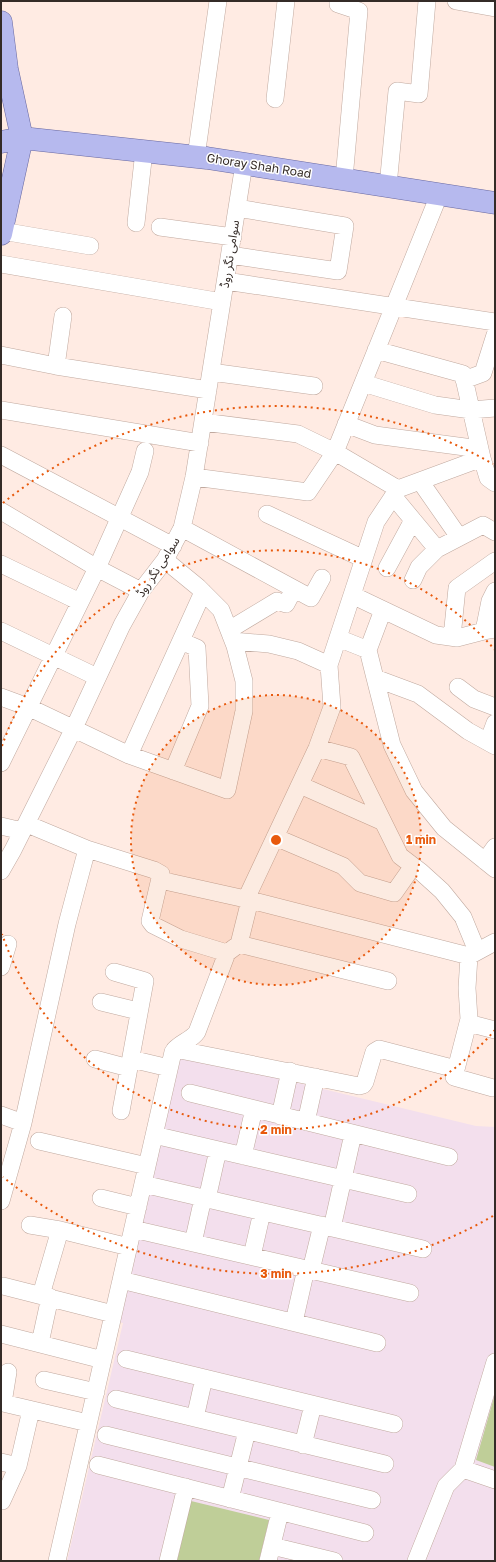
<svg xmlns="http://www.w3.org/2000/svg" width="496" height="1562" font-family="'Golos Text','Noto Sans Arabic',sans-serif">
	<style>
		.education { fill: #f3dfed }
		.green { fill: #bfce98 }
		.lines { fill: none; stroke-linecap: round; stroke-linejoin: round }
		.minor-casing { stroke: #c0a99f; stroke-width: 18 }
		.major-casing { stroke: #6969a1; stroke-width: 23 }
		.minor { stroke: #fff; stroke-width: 17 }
		.major { stroke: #b6b9ee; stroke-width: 22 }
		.ring { fill: none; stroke: #e8590c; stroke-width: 2; stroke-dasharray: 2 4 }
		.labels { text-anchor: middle; stroke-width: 3; stroke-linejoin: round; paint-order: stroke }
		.street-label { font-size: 12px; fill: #342b27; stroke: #fff }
		.centre { fill: #e8590c; stroke: #fff; stroke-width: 2 }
		.ring-label { font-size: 12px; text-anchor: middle; font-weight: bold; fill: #e8590c; stroke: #fff; stroke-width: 3; stroke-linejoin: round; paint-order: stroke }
	</style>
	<rect width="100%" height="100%" fill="#ffebe3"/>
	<path class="education" d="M 178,1054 L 476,1126 L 495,1127 L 495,1561 L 67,1561 L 123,1323 L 116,1321 Z"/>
	<path class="green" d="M 495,1394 L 495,1467 L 476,1460 Z
		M 191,1501 L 269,1520 L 259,1561 L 177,1561 Z"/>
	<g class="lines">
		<g class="minor-casing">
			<path id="minor" d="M 338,1 L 338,4 L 359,11 L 344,179
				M 456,1 L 495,8
				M 275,99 L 286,1
				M 196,157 L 218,1
				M 388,186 L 397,91 L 419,94 L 427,1
				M 136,223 L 144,151
				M 160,227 L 233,237
				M 2,231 L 90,246
				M 230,255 L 338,271 L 345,226 L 237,208
				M 1,264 L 222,302
				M 226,281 L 495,322
				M 1,355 L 56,366 L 208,390
				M 56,366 L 63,316
				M 211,372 L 314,386
				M 464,380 L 483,373 L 495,335
				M 363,383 L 435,405 L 471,410 L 495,408
				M 1,410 L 200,443
				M 203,422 L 298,434 L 335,452 L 398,489
				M 346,424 L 375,435 L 480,449
				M 1,455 L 173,546
				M 482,458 L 488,478 L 495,483
				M 194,477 L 308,492 L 335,452 L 439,195
				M 420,481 L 459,537
				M 393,496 L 437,549
				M 1,511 L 97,568 L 141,591
				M 267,514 L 364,559
				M 182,528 L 311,598 L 322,578
				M 1,564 L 80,602
				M 387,568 L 413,520
				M 413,580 L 419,567 L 437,549 L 483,525 L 495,532
				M 352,595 L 436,635 L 457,638 L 484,631 L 495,629
				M 229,630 L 277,601 L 286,604 L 294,589
				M 1,631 L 97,677
				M 484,631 L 490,601 L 495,591
				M 452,637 L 457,588 L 495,561
				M 338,638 L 368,650 L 375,678 L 418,694 L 468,731 L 495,746
				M 233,641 L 269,644 L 298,651 L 329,665
				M 368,650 L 383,610
				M 375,678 L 392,745 L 414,791 L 444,828 L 495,869
				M 458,687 L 474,699 L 495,707
				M 1,697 L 28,707 L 129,755 L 227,790 L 244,711 L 244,681 L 235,646 L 221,610 L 198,587 L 165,560
				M 488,742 L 495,723
				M 317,748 L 351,757 L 400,856 L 421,872 L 442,891 L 463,917 L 477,951
				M 129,755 L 203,592
				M 1,763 L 97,568 L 140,472 L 145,451
				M 173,771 L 200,706 L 197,648 L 181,641
				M 300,785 L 381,821
				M 27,824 L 87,849 L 154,870 L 161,874 L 150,921 L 153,925 L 181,939 L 227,953
				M 1,826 L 22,831
				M 275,837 L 343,866 L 360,883 L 394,893 L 413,866
				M 485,861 L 495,847
				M 1,871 L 13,850 L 74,728 L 122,625 L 141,591 L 165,560 L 182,528 L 194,477 L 244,164
				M 160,880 L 250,900 L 469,956
				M 246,899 L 317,748 L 332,707 L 329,665 L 376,522 L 398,489 L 482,458 L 463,374 L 376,350
				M 239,944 L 250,900
				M 1,967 L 8,944
				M 114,972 L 145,981 L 121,1111
				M 101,1002 L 138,1011
				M 468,1023 L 495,1030
				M 175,1049 L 359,1086 L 363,1085 L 365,1082 L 374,1052 L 379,1049 L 456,1069
				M 95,1059 L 129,1068
				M 131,1059 L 169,1068
				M 493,1088 L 454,1077 L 469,1019 L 467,988 L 469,956 L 495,942
				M 190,1093 L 449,1157
				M 1,1115 L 23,1123
				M 280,1116 L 290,1071
				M 306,1122 L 316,1077
				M 154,1135 L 408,1194
				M 39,1141 L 147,1166
				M 243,1156 L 254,1109
				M 143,1184 L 423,1249
				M 101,1198 L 138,1207
				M 207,1199 L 218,1150
				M 1,1201 L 23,1123 L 67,924 L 87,849
				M 30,1225 L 60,1230 L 129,1247
				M 332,1228 L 353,1134
				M 133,1229 L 410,1293
				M 193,1243 L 203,1198
				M 252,1256 L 262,1212
				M 311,1270 L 322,1225
				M 121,1280 L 377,1343
				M 3,1286 L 113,1314
				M 41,1295 L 60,1230
				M 294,1322 L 306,1269
				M 1,1334 L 103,1360
				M 40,1343 L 50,1297
				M 126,1359 L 394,1424
				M 8,1372 L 3,1403 L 88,1423
				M 44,1380 L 96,1392
				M 116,1399 L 385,1464
				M 195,1418 L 204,1378
				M 106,1435 L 372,1500
				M 303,1445 L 313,1405
				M 1,1462 L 18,1466 L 31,1410
				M 98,1465 L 365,1533
				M 463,1469 L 495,1362
				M 230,1499 L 247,1431
				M 1,1501 L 2,1501 L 18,1466
				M 272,1546 L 334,1561
				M 57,1561 L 173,1052 C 178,1043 191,1041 197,1032 L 227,953 L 239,944 L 388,981
				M 168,1561 L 186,1487
				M 268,1561 L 280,1512
				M 416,1561 L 446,1486 L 463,1469 L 495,1480"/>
		</g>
		<g class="major-casing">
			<path id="major" d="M 1,22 L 7,69 L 22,138 L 1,234
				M 1,142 L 22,138 L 207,158 L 495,203"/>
		</g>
		<use href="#minor" class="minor"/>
		<use href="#major" class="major"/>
	</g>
	<circle cx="276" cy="840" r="145" fill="#e8590c" fill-opacity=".12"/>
	<g class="ring">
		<circle cx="276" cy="840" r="145"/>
		<path d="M495 1030A290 290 0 0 1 2 934M2 746A290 290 0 0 1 495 650"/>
		<path d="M493 1216A434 434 0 0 1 3 1177M3 503A434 434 0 0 1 493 464"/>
	</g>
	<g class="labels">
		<g class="street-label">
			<text transform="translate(259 166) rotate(9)" y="4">Ghoray Shah Road</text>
			<text transform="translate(230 254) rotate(-81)" y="4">سوامی نگر روڈ</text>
			<text transform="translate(158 567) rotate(-57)" y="4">سوامی نگر روڈ</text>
		</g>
	</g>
	<circle cx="276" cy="840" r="6" class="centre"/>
	<g class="ring-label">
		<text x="421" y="844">1 min</text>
		<text x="276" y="1134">2 min</text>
		<text x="276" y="1278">3 min</text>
	</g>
	<rect width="496" height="1562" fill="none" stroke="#342b27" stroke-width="4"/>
</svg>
